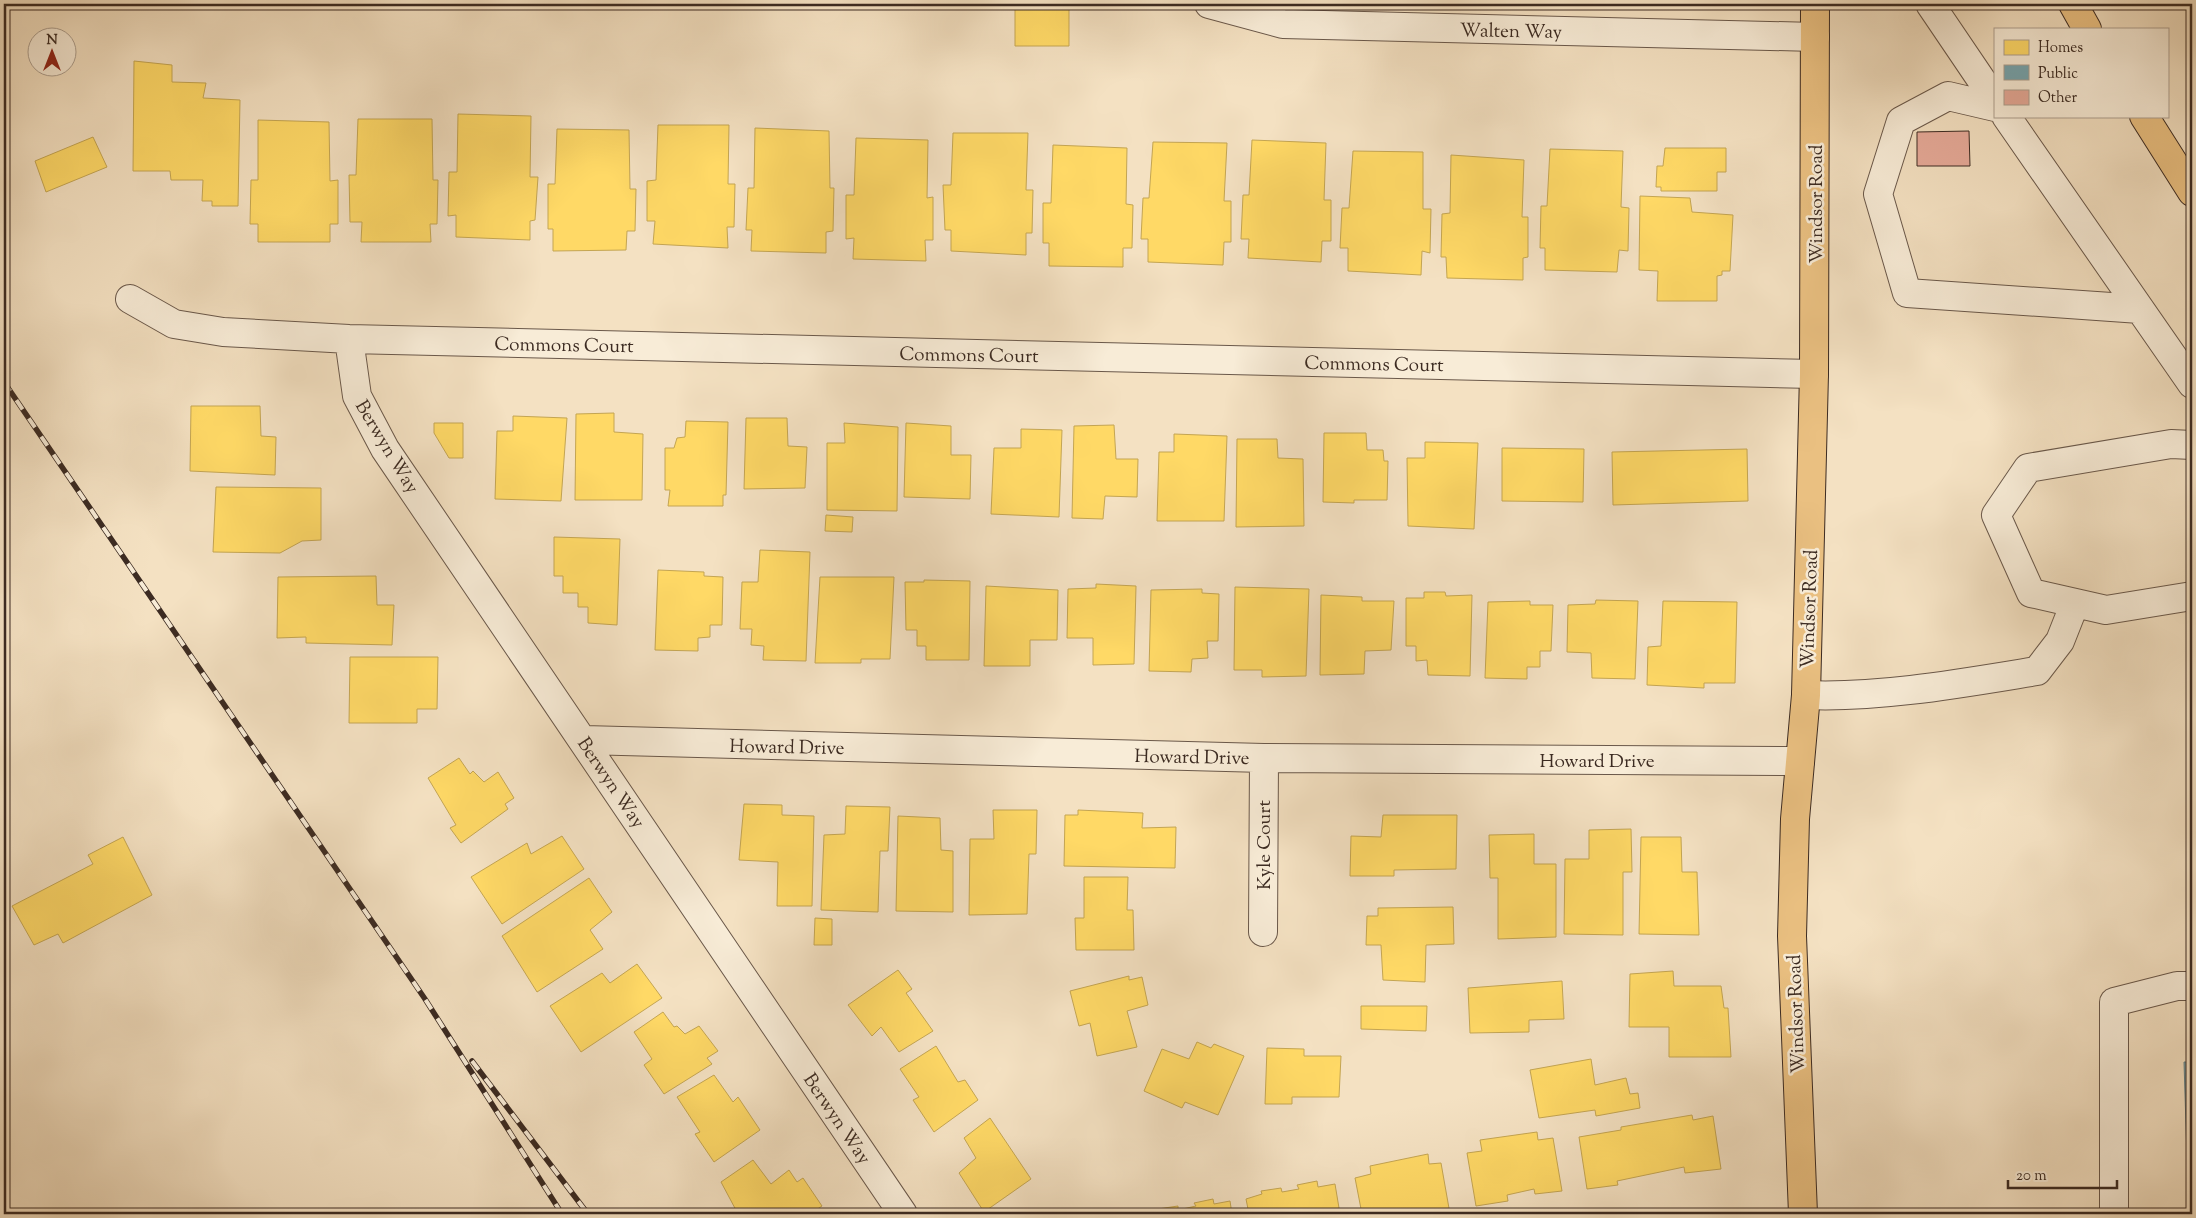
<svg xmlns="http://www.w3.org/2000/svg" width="2196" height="1218" font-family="'Sorts Mill Goudy',serif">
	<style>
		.homes { fill: #ffd966; stroke: #c4a552 }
		.public { fill: #76a5af; stroke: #658085 }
		.building { fill: #e6aa99; stroke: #3c2b22 }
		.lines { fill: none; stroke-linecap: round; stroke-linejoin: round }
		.minor-casing { stroke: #6a584a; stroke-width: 30 }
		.major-casing { stroke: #3c2b22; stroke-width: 30 }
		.minor { stroke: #f8ecd7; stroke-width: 28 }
		.major { stroke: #eac081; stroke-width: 28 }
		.rail-casing { stroke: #3c2b22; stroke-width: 5.5 }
		.rail { stroke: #f8ecd7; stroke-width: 4; stroke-dasharray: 11; stroke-linecap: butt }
		.labels { text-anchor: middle; stroke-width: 5; stroke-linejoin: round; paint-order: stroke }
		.street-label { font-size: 19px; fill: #3c2b22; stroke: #f8ecd7 }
	</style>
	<rect width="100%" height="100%" fill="#f4e1c2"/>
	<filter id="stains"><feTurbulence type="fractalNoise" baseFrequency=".004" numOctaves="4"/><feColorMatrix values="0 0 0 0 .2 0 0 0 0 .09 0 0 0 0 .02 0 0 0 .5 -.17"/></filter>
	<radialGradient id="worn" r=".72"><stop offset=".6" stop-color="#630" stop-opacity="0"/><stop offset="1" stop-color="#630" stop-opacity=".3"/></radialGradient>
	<path class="homes" d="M 1015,4 L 1069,4 L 1069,46 L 1015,46 Z
		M 134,61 L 172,65 L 172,82 L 206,83 L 203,98 L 240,100 L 238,206 L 212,206 L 212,201 L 202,201 L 203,180 L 171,180 L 170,171 L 133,171 Z
		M 458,114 L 531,116 L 530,177 L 538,177 L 535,220 L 530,221 L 530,240 L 456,237 L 456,215 L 448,216 L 449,172 L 457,172 Z
		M 358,119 L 432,119 L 433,180 L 438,180 L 437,224 L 430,224 L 431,242 L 361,242 L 362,222 L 350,222 L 349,175 L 356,175 Z
		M 258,120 L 329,122 L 330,181 L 338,180 L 338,224 L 330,224 L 330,242 L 258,242 L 258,224 L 250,224 L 251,180 L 258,180 Z
		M 658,125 L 729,125 L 728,184 L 735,184 L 734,227 L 727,227 L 728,248 L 653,244 L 655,221 L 647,221 L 647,181 L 656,180 Z
		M 755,128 L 829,131 L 830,188 L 834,188 L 833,231 L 826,232 L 826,253 L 751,251 L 752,230 L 746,230 L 748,188 L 754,188 Z
		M 557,129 L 629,130 L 630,189 L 636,189 L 635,231 L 627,231 L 626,250 L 553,251 L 553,229 L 548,229 L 548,184 L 555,184 Z
		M 953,133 L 1028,133 L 1026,190 L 1033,190 L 1032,233 L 1026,233 L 1026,255 L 951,251 L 951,230 L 945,230 L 943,185 L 951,185 Z
		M 93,137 L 107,167 L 46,192 L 35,161 Z
		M 856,138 L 928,140 L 927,198 L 933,197 L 933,240 L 925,240 L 926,261 L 853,259 L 854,238 L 846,239 L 846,195 L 854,195 Z
		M 1252,140 L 1326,143 L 1324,200 L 1331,200 L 1331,241 L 1322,241 L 1321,262 L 1248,258 L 1249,239 L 1241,239 L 1243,195 L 1249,195 Z
		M 1153,142 L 1227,143 L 1224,201 L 1231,201 L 1231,242 L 1224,242 L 1223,265 L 1148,262 L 1148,239 L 1141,239 L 1143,198 L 1149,198 Z
		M 1053,145 L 1127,148 L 1126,204 L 1133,205 L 1132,248 L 1123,248 L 1123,267 L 1049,266 L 1049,243 L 1043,243 L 1043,203 L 1051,203 Z
		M 1665,148 L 1726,148 L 1726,172 L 1717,172 L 1717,191 L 1661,191 L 1661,187 L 1656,187 L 1657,166 L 1663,166 Z
		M 1550,149 L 1623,151 L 1621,207 L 1629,208 L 1628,251 L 1619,250 L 1617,272 L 1545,270 L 1545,248 L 1540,248 L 1541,206 L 1547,206 Z
		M 1353,151 L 1423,152 L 1423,209 L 1431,209 L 1430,253 L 1422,251 L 1421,275 L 1348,271 L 1348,248 L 1340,248 L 1342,208 L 1349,208 Z
		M 1451,155 L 1524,160 L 1522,217 L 1528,217 L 1528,257 L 1523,258 L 1523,280 L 1447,278 L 1446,257 L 1441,257 L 1442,214 L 1450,213 Z
		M 1640,196 L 1690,198 L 1692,212 L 1733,215 L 1730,271 L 1722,271 L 1722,275 L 1717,276 L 1717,301 L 1657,301 L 1658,271 L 1639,270 Z
		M 191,406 L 260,406 L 261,436 L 276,437 L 275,475 L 190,471 Z
		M 614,413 L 614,432 L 643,434 L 642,500 L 575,500 L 576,414 Z
		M 513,416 L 567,418 L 561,501 L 495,499 L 497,431 L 513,431 Z
		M 746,418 L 787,418 L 788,446 L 807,447 L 805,488 L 744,489 Z
		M 686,421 L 728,422 L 726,495 L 723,495 L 723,506 L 668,506 L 670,490 L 665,490 L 665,448 L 674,448 L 677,438 L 685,437 Z
		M 434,423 L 463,423 L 463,458 L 449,458 L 434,433 Z
		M 844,423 L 898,427 L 897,511 L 827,510 L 827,443 L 845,443 Z
		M 906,423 L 951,426 L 951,455 L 971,455 L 970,499 L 904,497 Z
		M 1114,425 L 1116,459 L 1138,459 L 1137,497 L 1105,496 L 1103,519 L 1072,518 L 1074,426 Z
		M 1021,429 L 1062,430 L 1059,517 L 991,514 L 994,448 L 1021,448 Z
		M 1324,433 L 1366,433 L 1367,450 L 1383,450 L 1384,461 L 1388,461 L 1387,500 L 1354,500 L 1354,503 L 1323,502 Z
		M 1174,434 L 1227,436 L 1224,521 L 1157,521 L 1159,452 L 1174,452 Z
		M 1237,439 L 1277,439 L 1278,458 L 1303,459 L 1304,526 L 1236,527 Z
		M 1425,442 L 1478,443 L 1474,529 L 1408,526 L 1407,458 L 1425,458 Z
		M 1502,448 L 1584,449 L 1583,502 L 1502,501 Z
		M 1747,449 L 1748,501 L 1613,505 L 1612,452 Z
		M 216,487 L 321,488 L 321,540 L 302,541 L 280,553 L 213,552 Z
		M 826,515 L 853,517 L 852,532 L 825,531 Z
		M 554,537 L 620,539 L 617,625 L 588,623 L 588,607 L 578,607 L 578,593 L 563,593 L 563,576 L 554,576 Z
		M 760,550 L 810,552 L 806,661 L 763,660 L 764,646 L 751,645 L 752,629 L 740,629 L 742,582 L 758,582 Z
		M 658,570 L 704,572 L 704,576 L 723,577 L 722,625 L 710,625 L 710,637 L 698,638 L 698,651 L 655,650 Z
		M 376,576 L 377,605 L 394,605 L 392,645 L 306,643 L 306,637 L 277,638 L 278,577 Z
		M 820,577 L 894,577 L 890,659 L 861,659 L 861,663 L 815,663 Z
		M 924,580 L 970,581 L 969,660 L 926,660 L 926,646 L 917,646 L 917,630 L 906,630 L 905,582 L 924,582 Z
		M 1096,584 L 1136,586 L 1134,664 L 1093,665 L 1093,638 L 1067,638 L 1068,589 L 1096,588 Z
		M 986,586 L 1058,590 L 1057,640 L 1030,640 L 1030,666 L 984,666 Z
		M 1235,587 L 1309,589 L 1306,676 L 1262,677 L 1262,670 L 1234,670 Z
		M 1202,589 L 1202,593 L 1219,594 L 1218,641 L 1207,641 L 1208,658 L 1192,659 L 1191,672 L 1149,671 L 1151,590 Z
		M 1424,592 L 1445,592 L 1446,596 L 1472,595 L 1470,676 L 1428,675 L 1427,660 L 1416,661 L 1416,646 L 1406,646 L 1406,598 L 1424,598 Z
		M 1321,595 L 1362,597 L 1362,601 L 1394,601 L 1391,650 L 1365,651 L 1364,674 L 1320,675 Z
		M 1596,600 L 1638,601 L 1635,679 L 1592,678 L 1591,653 L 1567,652 L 1568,605 L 1595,604 Z
		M 1530,601 L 1530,605 L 1553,605 L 1551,651 L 1540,651 L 1540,667 L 1527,667 L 1527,679 L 1485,678 L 1488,602 Z
		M 1663,601 L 1737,602 L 1735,683 L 1704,683 L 1704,688 L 1647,685 L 1648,647 L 1661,646 Z
		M 350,657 L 438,657 L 437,709 L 417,709 L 417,723 L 349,723 Z
		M 459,758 L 470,774 L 473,771 L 484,782 L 498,772 L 514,798 L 505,804 L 508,809 L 461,843 L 450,828 L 456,825 L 428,778 Z
		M 744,804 L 782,805 L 782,815 L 814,816 L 812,906 L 777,906 L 778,862 L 739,860 Z
		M 846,806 L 890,807 L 888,851 L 880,851 L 878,912 L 821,910 L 824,835 L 845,834 Z
		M 993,810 L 1037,810 L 1036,854 L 1029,854 L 1027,914 L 969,915 L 970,839 L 994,839 Z
		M 1078,810 L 1143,813 L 1142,828 L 1176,827 L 1175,868 L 1064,866 L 1065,815 L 1078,815 Z
		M 1383,815 L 1457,815 L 1456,869 L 1394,870 L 1394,876 L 1350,876 L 1351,836 L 1381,837 Z
		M 898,816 L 940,818 L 941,850 L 953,851 L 953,912 L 896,911 Z
		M 1631,829 L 1632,872 L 1623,872 L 1623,935 L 1564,934 L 1565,859 L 1589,859 L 1589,830 Z
		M 1534,834 L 1534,864 L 1556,864 L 1556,937 L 1498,939 L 1498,878 L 1490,878 L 1489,835 Z
		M 562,836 L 584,869 L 502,924 L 471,877 L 527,843 L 531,854 Z
		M 123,837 L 152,895 L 63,943 L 58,934 L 34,945 L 12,906 L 93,864 L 88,855 Z
		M 1641,837 L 1681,837 L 1682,872 L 1697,872 L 1699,935 L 1639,934 Z
		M 1084,877 L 1128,877 L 1127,910 L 1133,910 L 1134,950 L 1076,950 L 1075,918 L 1084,918 Z
		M 589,878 L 612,912 L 590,930 L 603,949 L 537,992 L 502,936 Z
		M 1453,907 L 1454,944 L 1426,945 L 1425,982 L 1383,980 L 1381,945 L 1366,945 L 1367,916 L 1378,916 L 1378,908 Z
		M 815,918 L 832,919 L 832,945 L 814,945 Z
		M 637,964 L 662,998 L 581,1052 L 550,1006 L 602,973 L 610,983 Z
		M 898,970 L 912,989 L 906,993 L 933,1031 L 899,1052 L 881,1027 L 872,1036 L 848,1005 Z
		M 1673,971 L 1674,986 L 1721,986 L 1724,1008 L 1728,1008 L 1731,1057 L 1669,1057 L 1669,1027 L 1629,1027 L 1630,974 Z
		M 1129,976 L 1129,980 L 1142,977 L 1148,1005 L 1127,1011 L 1137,1047 L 1097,1056 L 1090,1023 L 1079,1026 L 1070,991 Z
		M 1562,981 L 1564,1019 L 1529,1020 L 1529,1032 L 1470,1033 L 1468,988 Z
		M 1361,1006 L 1427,1006 L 1426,1031 L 1361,1029 Z
		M 663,1012 L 674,1027 L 677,1026 L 685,1034 L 699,1026 L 718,1051 L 707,1058 L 712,1064 L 664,1094 L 644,1065 L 652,1059 L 634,1032 Z
		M 1197,1042 L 1211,1048 L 1214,1044 L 1244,1056 L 1218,1115 L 1185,1102 L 1182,1108 L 1144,1091 L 1162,1049 L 1189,1059 Z
		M 936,1046 L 958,1082 L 965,1080 L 978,1100 L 934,1132 L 913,1100 L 919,1097 L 900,1069 Z
		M 1267,1048 L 1304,1049 L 1304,1056 L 1341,1056 L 1339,1097 L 1292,1097 L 1292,1104 L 1265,1104 Z
		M 1591,1059 L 1595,1085 L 1626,1078 L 1630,1094 L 1638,1093 L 1640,1108 L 1596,1116 L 1595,1110 L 1539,1118 L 1530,1070 Z
		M 714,1075 L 733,1102 L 738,1097 L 760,1130 L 714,1162 L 695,1134 L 700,1132 L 677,1097 Z
		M 1692,1115 L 1693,1120 L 1713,1116 L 1721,1169 L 1685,1173 L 1684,1167 L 1617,1181 L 1618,1185 L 1587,1189 L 1579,1137 L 1621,1130 L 1621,1127 Z
		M 990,1118 L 1031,1179 L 984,1212 L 959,1173 L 976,1158 L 964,1138 Z
		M 1537,1132 L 1538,1140 L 1553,1138 L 1562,1191 L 1535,1194 L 1534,1189 L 1507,1195 L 1508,1201 L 1476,1206 L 1467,1153 L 1482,1151 L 1480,1140 Z
		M 1428,1154 L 1429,1164 L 1441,1163 L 1450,1214 L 1362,1214 L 1355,1178 L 1371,1174 L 1370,1166 Z
		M 753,1160 L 771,1184 L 789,1170 L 797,1182 L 803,1178 L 822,1206 L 810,1214 L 734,1214 L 737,1212 L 721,1182 Z
		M 1317,1181 L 1318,1187 L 1335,1184 L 1340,1214 L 1249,1214 L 1246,1199 L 1262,1194 L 1261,1191 L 1281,1188 L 1282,1192 L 1299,1189 L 1297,1185 Z
		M 1213,1199 L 1214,1204 L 1230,1201 L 1232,1214 L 1143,1214 L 1159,1213 L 1158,1209 L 1178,1206 L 1178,1210 L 1196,1206 L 1194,1203 Z"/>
	<path class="public" d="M 2184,1062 L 2192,1062 L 2192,1190 L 2188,1190 Z"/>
	<path class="building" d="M 1969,131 L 1970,166 L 1917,166 L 1917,132 Z"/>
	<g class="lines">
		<g class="minor-casing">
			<path id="minor" d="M 1209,4 L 1283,24 L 1815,37
				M 1930,4 L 1995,100
				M 1995,107 L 1948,96 L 1901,121 L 1878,194 L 1907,293 L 2140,309
				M 2006,116 L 2192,384
				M 130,299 L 174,324 L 223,332 L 349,339 L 1814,374
				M 349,339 L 357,396 L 385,449 L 903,1214
				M 2192,445 L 2171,444 L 2028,468 L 1996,515 L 2031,593 L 2106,610 L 2192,596
				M 1806,695 C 1881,698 1963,683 2037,671 L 2060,641 L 2075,603
				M 584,740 L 1264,758 L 1800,761
				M 1263,932 L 1264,758
				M 2114,1214 L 2114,1002 L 2177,986 L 2192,986"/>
		</g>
		<g class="major-casing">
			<path id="major" d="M 2073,4 L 2087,29
				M 2144,116 L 2192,192
				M 1803,1214 L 1792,936 L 1795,819 L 1806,695 L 1814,374 L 1815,4"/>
		</g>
		<use href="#minor" class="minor"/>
		<use href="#major" class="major"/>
		<g class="rail-casing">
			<path id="rail" d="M 4,382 L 425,999 L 562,1214
				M 472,1061 L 588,1214"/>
		</g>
		<use href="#rail" class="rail"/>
	</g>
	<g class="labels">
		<g class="street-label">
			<text transform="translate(1511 30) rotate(1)" y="7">Walten Way</text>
			<text transform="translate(1815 204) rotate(-90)" y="7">Windsor Road</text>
			<text transform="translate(564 344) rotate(1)" y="7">Commons Court</text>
			<text transform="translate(969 354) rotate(1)" y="7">Commons Court</text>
			<text transform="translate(1374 363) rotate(1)" y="7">Commons Court</text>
			<text transform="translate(388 446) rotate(59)" y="7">Berwyn Way</text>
			<text transform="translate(1808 609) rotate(-88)" y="7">Windsor Road</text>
			<text transform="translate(787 746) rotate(1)" y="7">Howard Drive</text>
			<text transform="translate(1192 756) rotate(1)" y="7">Howard Drive</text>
			<text x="1597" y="767">Howard Drive</text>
			<text transform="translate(612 782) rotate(56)" y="7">Berwyn Way</text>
			<text transform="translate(1263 845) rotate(-90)" y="7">Kyle Court</text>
			<text transform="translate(1795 1014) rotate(-92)" y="7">Windsor Road</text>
			<text transform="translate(838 1118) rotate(56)" y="7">Berwyn Way</text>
		</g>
	</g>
	<rect width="2196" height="1218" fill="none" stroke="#f4e1c2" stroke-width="20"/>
	<rect x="5" y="5" width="2186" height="1208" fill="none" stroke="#3c2b22" stroke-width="2.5"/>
	<rect x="10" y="10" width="2176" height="1198" fill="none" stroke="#3c2b22"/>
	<rect x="1994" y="28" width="175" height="90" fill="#f8ecd7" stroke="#ad9f8f"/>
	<rect x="2004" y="40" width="25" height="15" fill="#ffd966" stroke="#ad9f8f"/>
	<text x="2038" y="52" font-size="15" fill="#3c2b22">Homes</text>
	<rect x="2004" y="65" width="25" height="15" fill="#76a5af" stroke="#ad9f8f"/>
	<text x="2038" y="78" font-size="15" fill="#3c2b22">Public</text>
	<rect x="2004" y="90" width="25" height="15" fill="#e6aa99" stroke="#ad9f8f"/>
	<text x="2038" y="102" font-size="15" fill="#3c2b22">Other</text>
	<g transform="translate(52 52)"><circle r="24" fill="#f8ecd7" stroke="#ad9f8f"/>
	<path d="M0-4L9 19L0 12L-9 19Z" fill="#8f2418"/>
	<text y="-8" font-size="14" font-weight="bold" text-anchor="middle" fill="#3c2b22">N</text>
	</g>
	<path d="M2008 1180v8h109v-8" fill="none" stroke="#3c2b22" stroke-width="2.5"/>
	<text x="2016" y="1180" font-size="15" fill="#3c2b22" stroke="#f8ecd7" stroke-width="4" paint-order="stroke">20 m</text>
	<rect width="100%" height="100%" filter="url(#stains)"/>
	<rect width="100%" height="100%" fill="url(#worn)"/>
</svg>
